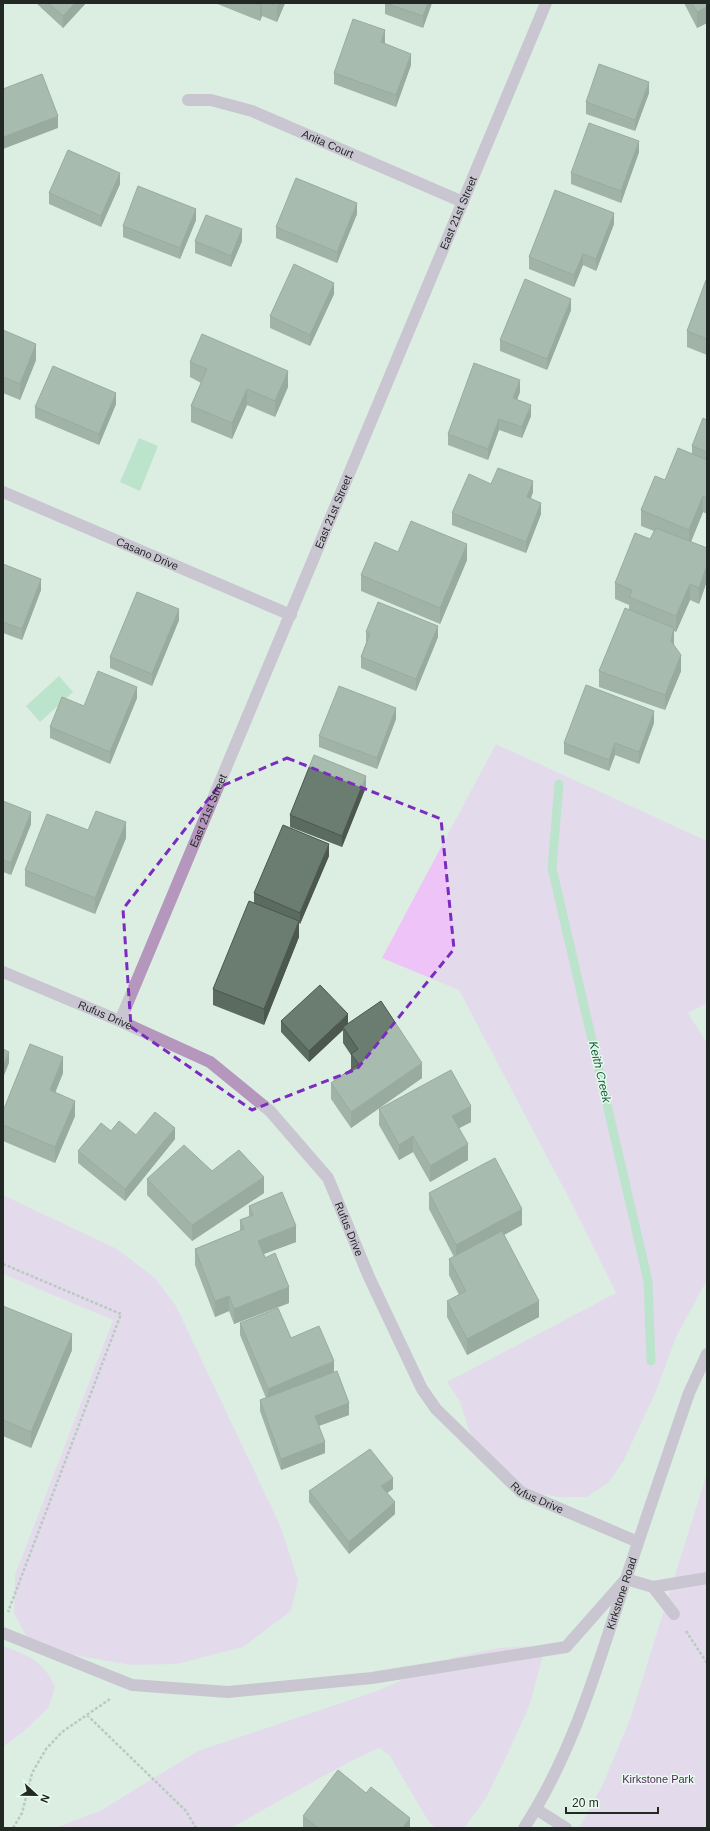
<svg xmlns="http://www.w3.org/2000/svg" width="710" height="1831" font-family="Helvetica,sans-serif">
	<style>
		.green { fill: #eec4f8 }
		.water { fill: #97d6af }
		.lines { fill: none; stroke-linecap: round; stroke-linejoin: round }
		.stream { stroke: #97d6af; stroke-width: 9 }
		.path { stroke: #909e95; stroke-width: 2.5; stroke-dasharray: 3 2; stroke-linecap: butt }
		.minor { stroke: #b596bd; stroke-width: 12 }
		.wall { fill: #5c6b61 }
		.shaded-wall { fill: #4b574f }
		.building { fill: #6b7c71; stroke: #4b574f }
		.marked { fill: none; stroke: #7b2cbf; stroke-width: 3; stroke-dasharray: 8 5; stroke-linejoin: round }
		.labels { text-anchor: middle; stroke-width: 3; stroke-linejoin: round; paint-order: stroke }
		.street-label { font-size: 11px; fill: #222925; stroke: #e8fbee }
		.park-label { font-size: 11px; fill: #521f5d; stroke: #e8fbee }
		.water-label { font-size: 12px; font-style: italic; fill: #165e3a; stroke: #e8fbee }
	</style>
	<rect width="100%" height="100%" fill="#dbeee1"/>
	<path class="green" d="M 496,744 L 707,841 L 707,1003 L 688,1013 L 707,1043 L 707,1280 L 676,1337 L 656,1391 L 624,1460 L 608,1483 L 587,1497 L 558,1497 L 518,1489 L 488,1465 L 469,1430 L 460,1402 L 447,1382 L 616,1293 L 574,1208 L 459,990 L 382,958 Z
		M 3,1195 L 117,1249 L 155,1278 L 176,1306 L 280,1525 L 298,1580 L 291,1611 L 243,1647 L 177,1664 L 131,1665 L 56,1652 L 26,1636 L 14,1613 L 15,1575 L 113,1320 L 3,1274 Z
		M 707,1473 L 707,1828 L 579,1828 L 603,1784 L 630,1719 Z
		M 3,1646 C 28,1655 44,1661 55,1687 L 49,1707 L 23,1732 L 3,1747 Z
		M 528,1646 L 543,1655 L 530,1704 L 508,1753 L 486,1798 L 464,1828 L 436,1828 L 430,1824 L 390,1756 L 379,1748 L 347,1763 L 231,1828 L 55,1828 L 100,1811 L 198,1751 L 377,1691 L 455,1657 L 499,1648 Z"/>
	<path class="water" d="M 139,438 L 158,446 L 140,491 L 120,482 Z
		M 59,676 L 73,692 L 40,722 L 26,706 Z"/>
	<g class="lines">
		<path class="stream" d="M 559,784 L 552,868 L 648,1281 L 651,1361"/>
		<path class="path" d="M 3,1264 L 121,1314 L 8,1612
			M 686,1631 L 707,1663
			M 87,1715 L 186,1811 L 196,1828
			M 13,1828 L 22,1813 L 32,1773 L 46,1749 L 62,1732 L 110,1699"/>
		<g class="minor">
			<path id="s1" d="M 188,100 L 211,100 L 252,111 L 463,202"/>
			<path id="s2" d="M 3,492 L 291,615"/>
			<path id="s3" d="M 3,972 L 120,1021 L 210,1062 L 270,1111 L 328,1178 L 369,1277 L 422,1389 L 436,1409 L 521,1492 L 638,1542"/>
			<path id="s4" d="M 120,1021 L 546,3"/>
			<path d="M 653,1587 L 707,1578"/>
			<path d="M 3,1633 L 132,1685 L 228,1692 L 372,1678 L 566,1647 L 626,1579 L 653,1587 L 674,1614"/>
			<path d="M 536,1809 L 566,1828"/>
			<path id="s5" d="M 524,1828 C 572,1754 597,1669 624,1585 C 645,1521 667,1457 689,1393 L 707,1354"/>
		</g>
	</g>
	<path class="wall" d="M 36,3 L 86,3 L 63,28 Z
		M 215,3 L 285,3 L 277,22 L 262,16 L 260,21 Z
		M 385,3 L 432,3 L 423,28 L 385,14 Z
		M 684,3 L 707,3 L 707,23 L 697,28 Z
		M 385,41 L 385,44 L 411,65 L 396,107 L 334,84 L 334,73 Z
		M 649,93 L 635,131 L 586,114 L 586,102 Z
		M 639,152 L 621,203 L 571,184 L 571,173 Z
		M 120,184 L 101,227 L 49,204 L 49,193 Z
		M 357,214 L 337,263 L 276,238 L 276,227 Z
		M 196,220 L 180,259 L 123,237 L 123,226 Z
		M 614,224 L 596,271 L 583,265 L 574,287 L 529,269 L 529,257 Z
		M 195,241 L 242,241 L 231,267 L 195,253 Z
		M 707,280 L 707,355 L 687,347 L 687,331 Z
		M 334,294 L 310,346 L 270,328 L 270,316 Z
		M 571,310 L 547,370 L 500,351 L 500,340 Z
		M 3,330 L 36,360 L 20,400 L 3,393 Z
		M 190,362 L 288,387 L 275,417 L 247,405 L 232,439 L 191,422 L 191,406 L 201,383 L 190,377 Z
		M 520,392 L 517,400 L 531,416 L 522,438 L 499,430 L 488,460 L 448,445 L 448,434 Z
		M 116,404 L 99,445 L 35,418 L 35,407 Z
		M 707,420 L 707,514 L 703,512 L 691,542 L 707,548 L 707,581 L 699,604 L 690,600 L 676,632 L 674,631 L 674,644 L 681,671 L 665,710 L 599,687 L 599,671 L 629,610 L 629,605 L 615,599 L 615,583 L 650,539 L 654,531 L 641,526 L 641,510 L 665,480 L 692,454 L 692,446 Z
		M 491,484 L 533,492 L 531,498 L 541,514 L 526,553 L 452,525 L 452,513 Z
		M 398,552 L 467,560 L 440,624 L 361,591 L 361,575 Z
		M 3,564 L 41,590 L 22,640 L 3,633 Z
		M 179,620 L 152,686 L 110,668 L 110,657 Z
		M 366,632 L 438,637 L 416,691 L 361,668 L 361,657 L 366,643 Z
		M 137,698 L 110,764 L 50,738 L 50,727 Z
		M 396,719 L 377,769 L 319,747 L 319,736 Z
		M 654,723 L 639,764 L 615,755 L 609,771 L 564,754 L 564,743 Z
		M 366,787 L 342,847 L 290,827 L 290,815 Z
		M 3,801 L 31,824 L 11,875 L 3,872 Z
		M 88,830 L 126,838 L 95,914 L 25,886 L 25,870 Z
		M 329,856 L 300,924 L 299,923 L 299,937 L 264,1025 L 213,1005 L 213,989 L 254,903 L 254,893 Z
		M 281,1021 L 348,1024 L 422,1078 L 351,1128 L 331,1099 L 331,1083 L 351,1069 L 351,1055 L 343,1043 L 343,1030 L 309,1062 L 281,1032 Z
		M 63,1073 L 55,1092 L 75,1116 L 55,1163 L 3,1141 L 3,1125 Z
		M 379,1109 L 471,1122 L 459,1128 L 468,1160 L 430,1182 L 413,1152 L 399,1160 L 379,1125 Z
		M 111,1131 L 136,1135 L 175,1139 L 125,1201 L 78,1163 L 78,1151 Z
		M 212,1171 L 264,1193 L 192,1241 L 147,1195 L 147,1179 Z
		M 429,1193 L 522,1225 L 504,1235 L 539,1317 L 467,1355 L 447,1317 L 447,1301 L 459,1295 L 449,1275 L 449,1259 L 454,1257 L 429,1209 Z
		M 249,1206 L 296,1242 L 264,1254 L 289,1303 L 234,1324 L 229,1311 L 215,1317 L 195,1265 L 195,1249 L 240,1231 L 240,1220 L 249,1217 Z
		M 3,1306 L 72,1350 L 31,1448 L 3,1436 Z
		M 240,1323 L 334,1372 L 349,1415 L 319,1426 L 325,1453 L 281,1470 L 260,1411 L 260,1400 L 266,1398 L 240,1335 Z
		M 393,1489 L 387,1493 L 395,1514 L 349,1554 L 309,1502 L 309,1491 Z
		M 303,1816 L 410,1828 L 303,1828 Z"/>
	<path class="shaded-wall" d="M 75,3 L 86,3 L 63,28 L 63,16 Z
		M 261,3 L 262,3 L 262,16 L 260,21 L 260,5 Z
		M 279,3 L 285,3 L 277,22 L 277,6 Z
		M 428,3 L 432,3 L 423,28 L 423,16 Z
		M 707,7 L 707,23 L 697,28 L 697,12 Z
		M 385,30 L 385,41 L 381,54 L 381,42 Z
		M 411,54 L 411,65 L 396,107 L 396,95 Z
		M 649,82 L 649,93 L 635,131 L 635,120 Z
		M 58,116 L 58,128 L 3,149 L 3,137 Z
		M 639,141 L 639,152 L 621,203 L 621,191 Z
		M 120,173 L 120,184 L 101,227 L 101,216 Z
		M 357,203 L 357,214 L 337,263 L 337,252 Z
		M 196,209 L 196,220 L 180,259 L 180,248 Z
		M 614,213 L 614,224 L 596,271 L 596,259 Z
		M 242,229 L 242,241 L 231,267 L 231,256 Z
		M 583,254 L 583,265 L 574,287 L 574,275 Z
		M 334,283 L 334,294 L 310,346 L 310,335 Z
		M 571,299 L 571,310 L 547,370 L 547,359 Z
		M 36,344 L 36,360 L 20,400 L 20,384 Z
		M 288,371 L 288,387 L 275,417 L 275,401 Z
		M 520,380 L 520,392 L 513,410 L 513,398 Z
		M 247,389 L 247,405 L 232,439 L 232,423 Z
		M 116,393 L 116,404 L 99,445 L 99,434 Z
		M 531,405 L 531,416 L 522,438 L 522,427 Z
		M 499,419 L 499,430 L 488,460 L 488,449 Z
		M 533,481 L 533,492 L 527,508 L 527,497 Z
		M 703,496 L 703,512 L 689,546 L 689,530 Z
		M 541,503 L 541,514 L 526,553 L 526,542 Z
		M 467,544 L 467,560 L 440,624 L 440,608 Z
		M 707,565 L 707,581 L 699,604 L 699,588 Z
		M 41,579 L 41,590 L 22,640 L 22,629 Z
		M 690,584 L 690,600 L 676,632 L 676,616 Z
		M 179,609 L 179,620 L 152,686 L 152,674 Z
		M 438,626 L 438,637 L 416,691 L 416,679 Z
		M 674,628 L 674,644 L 671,657 L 671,641 Z
		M 681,655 L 681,671 L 665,710 L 665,695 Z
		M 137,687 L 137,698 L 110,764 L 110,752 Z
		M 396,708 L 396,719 L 377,769 L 377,758 Z
		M 654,711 L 654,723 L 639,764 L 639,752 Z
		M 615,743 L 615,755 L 609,771 L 609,760 Z
		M 366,776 L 366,787 L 342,847 L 342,836 Z
		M 31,812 L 31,824 L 11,875 L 11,863 Z
		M 126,822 L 126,838 L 95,914 L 95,898 Z
		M 329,844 L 329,856 L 300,924 L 300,913 Z
		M 299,921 L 299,937 L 264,1025 L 264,1009 Z
		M 348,1014 L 348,1025 L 343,1027 L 343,1030 L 309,1062 L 309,1051 Z
		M 9,1052 L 9,1063 L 3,1078 L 3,1066 Z
		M 63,1057 L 63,1073 L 50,1106 L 50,1090 Z
		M 422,1063 L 422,1078 L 351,1128 L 351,1112 Z
		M 75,1101 L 75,1116 L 55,1163 L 55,1147 Z
		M 471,1106 L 471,1122 L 452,1132 L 452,1116 Z
		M 175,1128 L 175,1139 L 125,1201 L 125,1189 Z
		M 413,1136 L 413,1152 L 399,1160 L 399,1145 Z
		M 468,1144 L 468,1160 L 430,1182 L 430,1166 Z
		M 264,1177 L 264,1193 L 192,1241 L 192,1225 Z
		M 522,1209 L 522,1225 L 456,1261 L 456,1245 Z
		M 296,1226 L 296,1242 L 258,1256 L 258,1241 Z
		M 289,1287 L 289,1303 L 234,1324 L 234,1309 Z
		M 229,1296 L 229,1311 L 215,1317 L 215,1301 Z
		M 539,1301 L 539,1317 L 467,1355 L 467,1339 Z
		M 72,1334 L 72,1350 L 31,1448 L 31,1432 Z
		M 334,1361 L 334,1372 L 268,1400 L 268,1389 Z
		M 349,1403 L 349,1415 L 315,1427 L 315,1416 Z
		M 325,1442 L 325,1453 L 281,1470 L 281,1459 Z
		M 393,1478 L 393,1489 L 381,1497 L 381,1486 Z
		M 395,1502 L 395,1514 L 349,1554 L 349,1542 Z
		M 410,1818 L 410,1828 L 402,1828 Z"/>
	<path class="building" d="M 48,3 L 75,3 L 63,16 Z
		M 254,3 L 261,3 L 260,5 Z
		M 269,3 L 279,3 L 277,6 Z
		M 385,3 L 428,3 L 423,16 Z
		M 692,3 L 707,3 L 707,7 L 697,12 Z
		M 353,19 L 385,30 L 381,42 L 411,54 L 396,95 L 334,73 Z
		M 599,64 L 649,82 L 635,120 L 586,102 Z
		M 42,74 L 58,116 L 3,137 L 3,89 Z
		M 589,123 L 639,141 L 621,191 L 571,173 Z
		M 68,150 L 120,173 L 101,216 L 49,193 Z
		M 296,178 L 357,203 L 337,252 L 276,227 Z
		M 138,186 L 196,209 L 180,248 L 123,226 Z
		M 555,190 L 614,213 L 596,259 L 583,254 L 574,275 L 529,257 Z
		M 206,215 L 242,229 L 231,256 L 195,241 Z
		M 294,264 L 334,283 L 310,335 L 270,316 Z
		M 525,279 L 571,299 L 547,359 L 500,340 Z
		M 706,280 L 707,280 L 707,339 L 687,331 Z
		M 3,330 L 36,344 L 20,384 L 3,377 Z
		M 202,334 L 288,371 L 275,401 L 247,389 L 232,423 L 191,406 L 207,369 L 190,362 Z
		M 474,363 L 520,380 L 513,398 L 531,405 L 522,427 L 499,419 L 488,449 L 448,434 Z
		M 53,366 L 116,393 L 99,434 L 35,407 Z
		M 703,418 L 707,420 L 707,452 L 692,446 Z
		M 678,448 L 707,460 L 707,498 L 703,496 L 689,530 L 641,510 L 655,476 L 665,480 Z
		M 498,468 L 533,481 L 527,497 L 541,503 L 526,542 L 452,513 L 469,474 L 491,484 Z
		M 411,521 L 467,544 L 440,608 L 361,575 L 375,542 L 398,552 Z
		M 656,528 L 707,548 L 707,565 L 699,588 L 690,584 L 676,616 L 629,597 L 632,590 L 615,583 L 635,533 L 650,539 Z
		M 3,564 L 41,579 L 22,629 L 3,622 Z
		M 137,592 L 179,609 L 152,674 L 110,657 Z
		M 378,602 L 438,626 L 416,679 L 361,657 L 370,634 L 366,632 Z
		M 625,608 L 674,628 L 671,641 L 681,655 L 665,695 L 599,671 Z
		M 98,671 L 137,687 L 110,752 L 50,727 L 62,697 L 84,706 Z
		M 586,685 L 654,711 L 639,752 L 615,743 L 609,760 L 564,743 Z
		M 339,686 L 396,708 L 377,758 L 319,736 Z
		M 314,755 L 366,776 L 342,836 L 290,815 Z
		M 3,801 L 31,812 L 11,863 L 3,860 Z
		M 96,811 L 126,822 L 95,898 L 25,870 L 47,814 L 88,830 Z
		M 283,825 L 329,844 L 300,913 L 254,893 Z
		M 249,901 L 299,921 L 264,1009 L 213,989 Z
		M 320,985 L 348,1014 L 309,1051 L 281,1021 Z
		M 381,1001 L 422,1063 L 351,1112 L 331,1083 L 359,1064 L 351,1054 L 358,1049 L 343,1027 Z
		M 30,1044 L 63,1057 L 50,1090 L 75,1101 L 55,1147 L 3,1125 L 3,1111 Z
		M 3,1049 L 9,1052 L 3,1066 Z
		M 451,1070 L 471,1106 L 452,1116 L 468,1144 L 430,1166 L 413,1136 L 399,1145 L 379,1109 Z
		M 155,1112 L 175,1128 L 125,1189 L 78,1151 L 101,1123 L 111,1131 L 119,1121 L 136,1135 Z
		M 184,1145 L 212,1171 L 239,1150 L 264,1177 L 192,1225 L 147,1179 Z
		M 495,1158 L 522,1209 L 456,1245 L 429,1193 Z
		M 282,1192 L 296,1226 L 258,1241 L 265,1258 L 275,1253 L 289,1287 L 234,1309 L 229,1296 L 215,1301 L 195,1249 L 244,1229 L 240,1220 L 253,1215 L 249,1206 Z
		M 502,1231 L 539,1301 L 467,1339 L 447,1301 L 466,1291 L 449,1259 Z
		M 3,1306 L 72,1334 L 31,1432 L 3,1420 Z
		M 278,1308 L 291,1338 L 319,1326 L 334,1361 L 268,1389 L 240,1323 Z
		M 337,1371 L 349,1403 L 315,1416 L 325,1442 L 281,1459 L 260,1400 Z
		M 370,1449 L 393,1478 L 381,1486 L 395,1502 L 349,1542 L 309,1491 Z
		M 338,1770 L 366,1793 L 371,1787 L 410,1818 L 402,1828 L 318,1828 L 303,1816 Z"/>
	<path d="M0 0H710V1831H0ZM 287,758 L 441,819 L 454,949 L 357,1069 L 252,1110 L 131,1027 L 123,909 L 217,788 Z" fill="#dbeee1" fill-opacity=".55" fill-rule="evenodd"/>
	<path class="marked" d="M 287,758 L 441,819 L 454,949 L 357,1069 L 252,1110 L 131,1027 L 123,909 L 217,788 Z"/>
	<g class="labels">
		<g class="street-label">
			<text dy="4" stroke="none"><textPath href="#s1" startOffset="148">Anita Court</textPath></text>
			<text dy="4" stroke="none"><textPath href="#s4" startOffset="876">East 21st Street</textPath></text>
			<text dy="4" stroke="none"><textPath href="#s4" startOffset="552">East 21st Street</textPath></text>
			<text dy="4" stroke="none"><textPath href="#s2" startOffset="157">Casano Drive</textPath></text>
			<text dy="4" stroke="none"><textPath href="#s4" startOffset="228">East 21st Street</textPath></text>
			<text dy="4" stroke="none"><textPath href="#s3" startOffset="111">Rufus Drive</textPath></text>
			<text dy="4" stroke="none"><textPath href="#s3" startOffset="447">Rufus Drive</textPath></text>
			<text dy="4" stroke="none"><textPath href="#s3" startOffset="783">Rufus Drive</textPath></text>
			<text dy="4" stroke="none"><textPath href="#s5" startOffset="255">Kirkstone Road</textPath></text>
		</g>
		<g class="park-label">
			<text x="658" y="1783">Kirkstone Park</text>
		</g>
		<g class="water-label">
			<text transform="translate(600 1072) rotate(77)" y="4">Keith Creek</text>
		</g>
	</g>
	<rect width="710" height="1831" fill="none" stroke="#222925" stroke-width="8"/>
	<g transform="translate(36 1795) rotate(112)" stroke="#e8fbee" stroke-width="3" paint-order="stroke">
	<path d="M0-3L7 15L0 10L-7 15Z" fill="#222925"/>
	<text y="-6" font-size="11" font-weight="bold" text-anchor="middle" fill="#222925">N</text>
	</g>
	<path d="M566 1807v6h92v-6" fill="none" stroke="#222925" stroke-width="2"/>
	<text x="572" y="1807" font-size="12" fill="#222925" stroke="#e8fbee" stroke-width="3" paint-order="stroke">20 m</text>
</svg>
